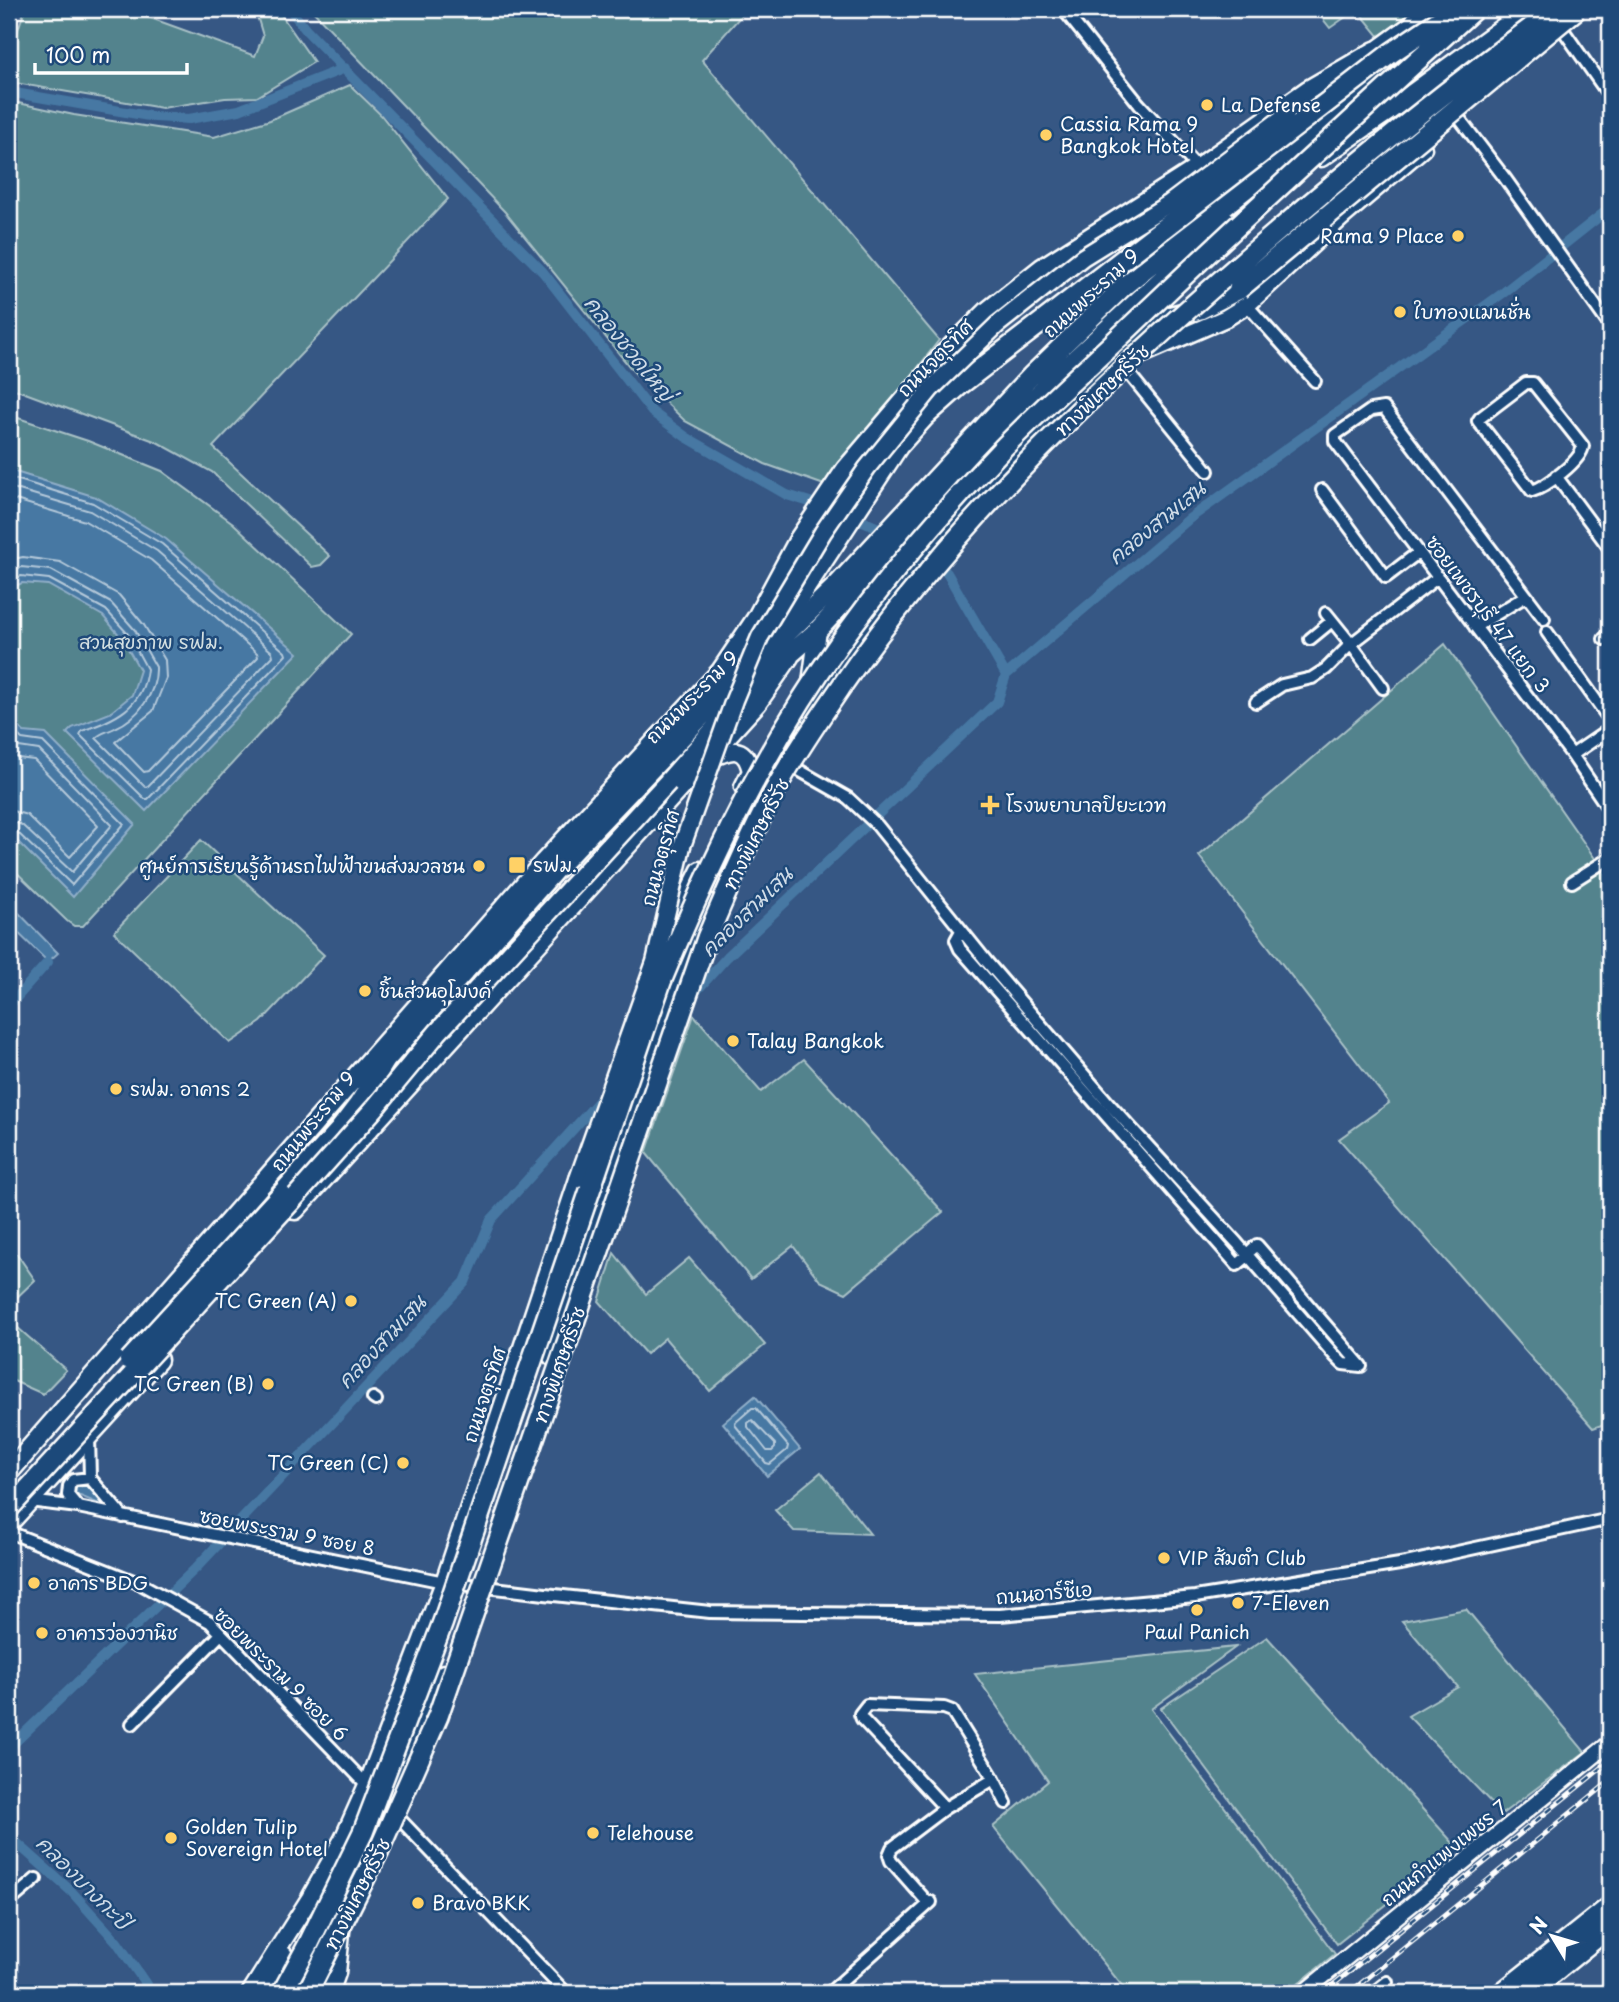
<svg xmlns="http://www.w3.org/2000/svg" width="1619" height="2002" font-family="'Playpen Sans','Playpen Sans Thai',sans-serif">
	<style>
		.green { fill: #53838d; stroke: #a9c1c6; stroke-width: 2 }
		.water { fill: #4678a3; stroke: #90aec8; stroke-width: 2 }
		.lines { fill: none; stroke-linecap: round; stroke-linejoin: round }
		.shore { stroke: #b5c9da; stroke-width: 2 }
		.canal { stroke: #4678a3; stroke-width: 10 }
		.minor-casing { stroke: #fff; stroke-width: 16 }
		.tertiary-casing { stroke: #fff; stroke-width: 19 }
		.secondary-casing { stroke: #fff; stroke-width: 21 }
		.primary-casing { stroke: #fff; stroke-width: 23 }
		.motorway-casing { stroke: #fff; stroke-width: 24 }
		.minor { stroke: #1f4a7a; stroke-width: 10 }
		.tertiary { stroke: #1f4a7a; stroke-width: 14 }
		.secondary { stroke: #1f4a7a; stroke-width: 16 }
		.primary { stroke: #1f4a7a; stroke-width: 18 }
		.motorway { stroke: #1f4a7a; stroke-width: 19 }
		.rail-casing { stroke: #fff; stroke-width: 5 }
		.rail { stroke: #1f4a7a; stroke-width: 2.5; stroke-dasharray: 8; stroke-linecap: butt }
		.secondary-bridge-casing { stroke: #fff; stroke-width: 21; stroke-linecap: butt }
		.primary-bridge-casing { stroke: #fff; stroke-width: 23; stroke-linecap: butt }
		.motorway-bridge-casing { stroke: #fff; stroke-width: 24; stroke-linecap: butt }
		.secondary-bridge { stroke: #1f4a7a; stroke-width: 16 }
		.primary-bridge { stroke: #1f4a7a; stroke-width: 18 }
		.motorway-bridge { stroke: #1f4a7a; stroke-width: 19 }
		.poi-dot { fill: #ffd166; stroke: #1f4a7a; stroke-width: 2.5 }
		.labels { text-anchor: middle; stroke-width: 5; stroke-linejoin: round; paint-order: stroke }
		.poi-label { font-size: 19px; fill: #fff; stroke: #1f4a7a; text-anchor: start }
		.street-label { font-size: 19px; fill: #fff; stroke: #1f4a7a }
		.park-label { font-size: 19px; fill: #d4e0e2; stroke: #1f4a7a }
		.water-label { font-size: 21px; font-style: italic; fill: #d1dde8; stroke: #1f4a7a }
	</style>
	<rect width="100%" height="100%" fill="#365784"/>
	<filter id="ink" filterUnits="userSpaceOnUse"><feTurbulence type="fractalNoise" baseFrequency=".0143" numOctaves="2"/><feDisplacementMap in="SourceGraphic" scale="14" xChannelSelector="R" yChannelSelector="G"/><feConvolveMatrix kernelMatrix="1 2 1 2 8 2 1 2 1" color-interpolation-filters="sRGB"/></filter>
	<g filter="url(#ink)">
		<path class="green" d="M 25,9 L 126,9 L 255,56 L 263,36 L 255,9 L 277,9 L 314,62 L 257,97 L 225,98 L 162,108 L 9,82 L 9,56 Z
			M 311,9 L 747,9 L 702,60 L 939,340 L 827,486 L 765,464 L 685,421 L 633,371 L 505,212 Z
			M 1315,9 L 1417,9 L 1379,36 L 1357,9 L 1330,28 Z
			M 350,85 L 381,115 L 448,199 L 213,447 L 330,556 L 321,565 L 312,567 L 212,472 L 157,442 L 9,387 L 9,101 L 74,115 L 214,137 L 270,120 Z
			M 9,415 L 88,441 L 162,471 L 233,523 L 351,634 L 83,926 L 74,926 L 67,921 L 9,865 Z
			M 1445,644 L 1610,880 L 1610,1422 L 1593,1428 L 1339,1139 L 1389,1103 L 1199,856 Z
			M 201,840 L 324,955 L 261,1022 L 230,1043 L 114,932 Z
			M 694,1015 L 761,1092 L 804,1059 L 943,1212 L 846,1293 L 820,1281 L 793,1246 L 751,1279 L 646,1153 Z
			M 614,1253 L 646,1294 L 689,1258 L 765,1345 L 710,1391 L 665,1338 L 646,1354 L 599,1301 Z
			M 9,1254 L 17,1254 L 35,1280 L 9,1305 Z
			M 9,1320 L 66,1370 L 43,1394 L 9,1379 Z
			M 821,1472 L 870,1534 L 794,1531 L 775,1510 Z
			M 1466,1609 L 1585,1752 L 1502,1814 L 1408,1716 L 1458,1687 L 1402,1621 Z
			M 1267,1637 L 1454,1844 L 1396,1897 L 1337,1944 L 1161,1708 Z
			M 1236,1647 L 1151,1709 L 1335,1954 L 1287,1993 L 1128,1993 L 993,1827 L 1048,1781 L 975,1674 Z"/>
		<path class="water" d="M 9,470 L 96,497 L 166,539 L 298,653 L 146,811 L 67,733 L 72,728 L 110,713 L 132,695 L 140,670 L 122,638 L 103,616 L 48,585 L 22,583 L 9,589 Z
			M 9,718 L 24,732 L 46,734 L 135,824 L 73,897 L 9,833 Z
			M 9,903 L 58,953 L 48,962 L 9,924 Z
			M 755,1396 L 800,1449 L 767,1476 L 723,1423 Z
			M 84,1483 L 105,1504 L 104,1506 L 73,1493 L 75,1484 Z"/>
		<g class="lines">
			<path class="shore" d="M 9,477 L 93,503 L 162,544 L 285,652 L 286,655 L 148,799 L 145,799 L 80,735 L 82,731 C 115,719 143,708 147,669 L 128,634 L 106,610 L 49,579 L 21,576 L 9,582
				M 9,487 L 90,511 L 157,551 L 272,652 L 273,656 L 148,786 L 145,787 L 96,738 C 101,732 108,732 115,728 C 138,718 157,693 156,667 L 135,630 L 111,603 L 51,570 L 21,567 L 9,572
				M 9,498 L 85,521 L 151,560 L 257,653 L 258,657 L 148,771 L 144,772 L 115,742 L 153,711 L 166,678 L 165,660 L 144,625 L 119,595 L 60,562 L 23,557 L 9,560
				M 9,727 L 22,739 L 43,742 L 124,824 L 72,885 L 16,831 L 9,829
				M 9,739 L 19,747 L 39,750 L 112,825 L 72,872 L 22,825 L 9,820
				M 9,753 L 18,758 L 34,760 L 98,826 L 70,857 L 27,815 L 9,810
				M 752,1408 L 756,1408 L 788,1446 L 787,1450 L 770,1464 L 766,1463 L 735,1425 L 736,1422 Z
				M 752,1420 L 775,1444 L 775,1448 L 772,1451 L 767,1451 L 748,1427 L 748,1423 Z"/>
			<path class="canal" d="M 290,9 L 306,30 L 543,272 L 652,412 L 686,437 L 787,495 L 826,507
				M 9,92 L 155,117 L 189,119 L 239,110 L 345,68
				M 848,515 L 891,533
				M 934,560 L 947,573 L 1006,675
				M 691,997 L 727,957 L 997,702 L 1006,675 L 1189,519 L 1503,293 L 1610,208
				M 9,1006 L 48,962
				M 9,1748 L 196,1568 L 465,1282 L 491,1220 L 606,1093
				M 9,1836 L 71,1891 L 117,1942 L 152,1993"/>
			<g class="minor-casing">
				<path id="minor" d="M 1063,9 L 1139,104 L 1198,168
					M 1559,24 L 1610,97
					M 1459,118 L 1504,177 L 1610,326
					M 1247,305 L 1315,381
					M 1122,365 L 1208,471
					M 1526,383 L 1533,383 L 1583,446 C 1581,461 1546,487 1532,491 L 1478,421 L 1480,418 Z
					M 1556,476 L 1610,549
					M 1322,490 L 1386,577 L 1419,552
					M 1544,619 L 1384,408 L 1371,410 L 1335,435 L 1335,441 L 1572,755 L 1610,811
					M 1475,627 L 1526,596
					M 1547,632 L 1610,720
					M 1310,639 L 1332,621
					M 1604,639 L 1610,634
					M 1383,688 L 1351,644 L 1438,577
					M 1256,702 L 1282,685 L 1312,678 L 1326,669 L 1351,644 L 1326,613
					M 1572,755 L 1610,729
					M 788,764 L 848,798 L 877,825 L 987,962 L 1111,1106 L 1237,1243 L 1335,1356 L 1343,1364 L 1361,1366
					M 1572,882 L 1610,858
					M 961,931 L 956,940 L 960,949 L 1237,1265 L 1248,1256
					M 1247,1254 L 1257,1245 L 1361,1366
					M 373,1398 L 376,1400
					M 89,1436 L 90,1478 L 123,1517
					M 29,1501 L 78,1507 L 444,1582 L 545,1594 L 710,1612 L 1000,1615 L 1195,1597 L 1406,1563 L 1610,1519
					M 78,1507 L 68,1495 L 69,1486 L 73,1480 L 90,1478
					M 9,1532 L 141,1584 L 210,1622 L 367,1785
					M 132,1724 L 221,1634
					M 945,1808 L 862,1719 L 860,1714 L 867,1705 L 944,1708 L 952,1711 L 994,1779
					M 392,1811 L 566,1993
					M 9,1902 L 36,1879
					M 929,1904 L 891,1861 L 889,1855 L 892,1848 L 945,1808 L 994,1779 L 1006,1803
					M 829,1993 L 931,1902
					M 1373,1993 L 1387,1982"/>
			</g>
			<g class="tertiary-casing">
				<path id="tertiary" d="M 1303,1993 L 1610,1743"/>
			</g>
			<g class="secondary-casing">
				<path id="secondary" d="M 1364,59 L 1426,14
					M 1145,353 L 1226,318 L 1247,305 L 1341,218 L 1423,148
					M 811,683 L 818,630
					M 791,746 C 874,607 985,485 1100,372 L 1108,368
					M 706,761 C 727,751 744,741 751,771 L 743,787
					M 662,947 L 700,870
					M 552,1357 L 638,1099 L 711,903
					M 388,1807 L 444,1673
					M 250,1993 L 310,1898 L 343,1839 L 367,1785 L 444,1582 L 578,1179
					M 265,1993 L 284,1955
					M 330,1993 L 337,1973 L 341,1932"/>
			</g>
			<g class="primary-casing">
				<path id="primary" d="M 1415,21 L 1447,10
					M 1321,157 L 1394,107 L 1529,9
					M 745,674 L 837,585 L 1031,376 L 1124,286 L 1395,70
					M 668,782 L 745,694 L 818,630 L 1052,380 L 1175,267 L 1229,222
					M 281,1194 L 339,1130 L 358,1105 L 386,1060 L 555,870 L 717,700
					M 295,1210 L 757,703 L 789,657
					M 9,1472 L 544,862 L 721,671 L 756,619 L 799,539 L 846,469 L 943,355 L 989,310 L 1042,268 L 1198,168 L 1308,90 L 1375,51
					M 9,1523 L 158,1360
					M 1501,1993 L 1610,1906
					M 1529,1993 L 1610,1927"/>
			</g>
			<g class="motorway-casing">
				<path id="motorway" d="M 1102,334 L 1200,309 L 1239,289
					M 1100,372 L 1154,323
					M 708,708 L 799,597 L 898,446 L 925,416 L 961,384 L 1038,325"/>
			</g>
			<use href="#minor" class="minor"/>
			<use href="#tertiary" class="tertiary"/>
			<use href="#secondary" class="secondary"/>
			<use href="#primary" class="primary"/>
			<use href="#motorway" class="motorway"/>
			<g class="rail-casing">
				<path id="rail" d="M 1323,1993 L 1610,1761
					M 1349,1993 L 1610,1781"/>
			</g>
			<use href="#rail" class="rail"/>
			<g class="secondary-bridge-casing">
				<path id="secondary-bridge" d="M 578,1179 L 655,962 L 682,846 L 734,700 L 760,637 L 823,532 L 867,468 L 931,389 L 997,325 L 1083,257 L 1170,203 L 1285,116"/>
			</g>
			<g class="primary-bridge-casing">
				<path id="primary-bridge" d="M 129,1360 L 281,1194
					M 9,1509 L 290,1203 L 374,1109 L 438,1032 L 668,782"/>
			</g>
			<g class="motorway-bridge-casing">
				<path id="motorway-bridge" d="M 1239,289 L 1577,9
					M 1038,325 L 1391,53 L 1456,9
					M 282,1993 L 308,1945 L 363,1832 L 443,1622 L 661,982 C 710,863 766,746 841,641 C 890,573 945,509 1003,448 C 1043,407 1087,368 1129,328 C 1242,220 1358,114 1474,9
					M 307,1993 L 379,1850 L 438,1716 L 707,938 C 728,888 749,839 774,792 C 794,755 819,719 843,684 C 957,519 1105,380 1257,249 C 1354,165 1453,84 1557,9"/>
			</g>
			<use href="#secondary-bridge" class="secondary-bridge"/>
			<use href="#primary-bridge" class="primary-bridge"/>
			<use href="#motorway-bridge" class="motorway-bridge"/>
		</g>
	</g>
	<g class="poi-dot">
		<circle cx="1207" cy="105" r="7"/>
		<circle cx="1046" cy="135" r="7"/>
		<circle cx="1458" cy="236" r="7"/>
		<circle cx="1400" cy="312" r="7"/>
		<path d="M986.5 794.5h7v7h7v7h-7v7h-7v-7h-7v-7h7z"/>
		<rect x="508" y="856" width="18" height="18" rx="3.5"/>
		<circle cx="479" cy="866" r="7"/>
		<circle cx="365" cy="991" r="7"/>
		<circle cx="733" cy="1041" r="7"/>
		<circle cx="116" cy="1089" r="7"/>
		<circle cx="351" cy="1301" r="7"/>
		<circle cx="268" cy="1384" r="7"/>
		<circle cx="403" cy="1463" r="7"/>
		<circle cx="1164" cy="1558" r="7"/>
		<circle cx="34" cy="1583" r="7"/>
		<circle cx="1238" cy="1603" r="7"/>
		<circle cx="1197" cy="1610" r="7"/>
		<circle cx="42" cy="1633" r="7"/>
		<circle cx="593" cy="1833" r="7"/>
		<circle cx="171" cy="1838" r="7"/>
		<circle cx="418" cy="1903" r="7"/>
	</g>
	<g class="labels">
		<g class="poi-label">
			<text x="1221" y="112">La Defense</text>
			<text x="1060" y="131">Cassia Rama 9<tspan x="1060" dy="22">Bangkok Hotel</tspan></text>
			<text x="1444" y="243" text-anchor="end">Rama 9 Place</text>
			<text x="1414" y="319">ใบทองแมนชั่น</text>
			<text x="1006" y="812">โรงพยาบาลปิยะเวท</text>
			<text x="533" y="872">รฟม.</text>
			<text x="465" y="873" text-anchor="end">ศูนย์การเรียนรู้ด้านรถไฟฟ้าขนส่งมวลชน</text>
			<text x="379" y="998">ชิ้นส่วนอุโมงค์</text>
			<text x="747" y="1048">Talay Bangkok</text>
			<text x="130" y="1096">รฟม. อาคาร 2</text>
			<text x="337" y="1308" text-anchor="end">TC Green (A)</text>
			<text x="254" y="1391" text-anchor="end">TC Green (B)</text>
			<text x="389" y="1470" text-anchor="end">TC Green (C)</text>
			<text x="1178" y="1565">VIP ส้มตำ Club</text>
			<text x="48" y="1590">อาคาร BDG</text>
			<text x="1252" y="1610">7-Eleven</text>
			<text x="1197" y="1639" text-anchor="middle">Paul Panich</text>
			<text x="56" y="1640">อาคารว่องวานิช</text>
			<text x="185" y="1834">Golden Tulip<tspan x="185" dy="22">Sovereign Hotel</tspan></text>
			<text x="607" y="1840">Telehouse</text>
			<text x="432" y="1910">Bravo BKK</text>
		</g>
		<g class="street-label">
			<text transform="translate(1091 293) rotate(-42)" y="7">ถนนพระราม 9</text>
			<text transform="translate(935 358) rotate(-46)" y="7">ถนนจตุรทิศ</text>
			<text transform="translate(1102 390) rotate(-44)" y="7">ทางพิเศษศรีรัช</text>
			<text transform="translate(1488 614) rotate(53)" y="7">ซอยเพชรบุรี 47 แยก 3</text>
			<text transform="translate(692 697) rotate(-45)" y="7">ถนนพระราม 9</text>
			<text transform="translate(756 834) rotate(-63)" y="7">ทางพิเศษศรีรัช</text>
			<text transform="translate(660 858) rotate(-75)" y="7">ถนนจตุรทิศ</text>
			<text transform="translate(313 1121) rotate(-51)" y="7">ถนนพระราม 9</text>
			<text transform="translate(559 1365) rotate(-71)" y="7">ทางพิเศษศรีรัช</text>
			<text transform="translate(484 1395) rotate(-72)" y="7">ถนนจตุรทิศ</text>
			<text transform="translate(287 1532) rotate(11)" y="7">ซอยพระราม 9 ซอย 8</text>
			<text transform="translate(1044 1593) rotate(-5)" y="7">ถนนอาร์ซีเอ</text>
			<text transform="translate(281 1674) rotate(45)" y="7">ซอยพระราม 9 ซอย 6</text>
			<text transform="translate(1444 1853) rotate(-39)" y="7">ถนนกำแพงเพชร 7</text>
			<text transform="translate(357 1894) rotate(-63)" y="7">ทางพิเศษศรีรัช</text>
		</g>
		<g class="park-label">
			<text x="151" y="649">สวนสุขภาพ รฟม.</text>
		</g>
		<g class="water-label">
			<text transform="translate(629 349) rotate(51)" y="7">คลองชวดใหญ่</text>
			<text transform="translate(1157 523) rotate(-39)" y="7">คลองสามเสน</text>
			<text transform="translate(747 912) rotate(-44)" y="7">คลองสามเสน</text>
			<text transform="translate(382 1342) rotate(-47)" y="7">คลองสามเสน</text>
			<text transform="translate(83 1883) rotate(45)" y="7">คลองบางกะปิ</text>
		</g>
	</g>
	<rect width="1619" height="2002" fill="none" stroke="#1f4a7a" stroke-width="35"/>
	<rect x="18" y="18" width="1584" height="1967" fill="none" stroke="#fff" stroke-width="2.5" filter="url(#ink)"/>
	<g transform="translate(1552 1936) rotate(308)" stroke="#1f4a7a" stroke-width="5" paint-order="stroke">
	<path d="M0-5L12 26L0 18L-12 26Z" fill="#ffffff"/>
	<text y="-10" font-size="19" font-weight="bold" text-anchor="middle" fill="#ffffff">N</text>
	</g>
	<path d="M35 63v10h152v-10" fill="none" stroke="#ffffff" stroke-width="3.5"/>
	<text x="46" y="63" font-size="21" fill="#ffffff" stroke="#1f4a7a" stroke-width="5" paint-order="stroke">100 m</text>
</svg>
